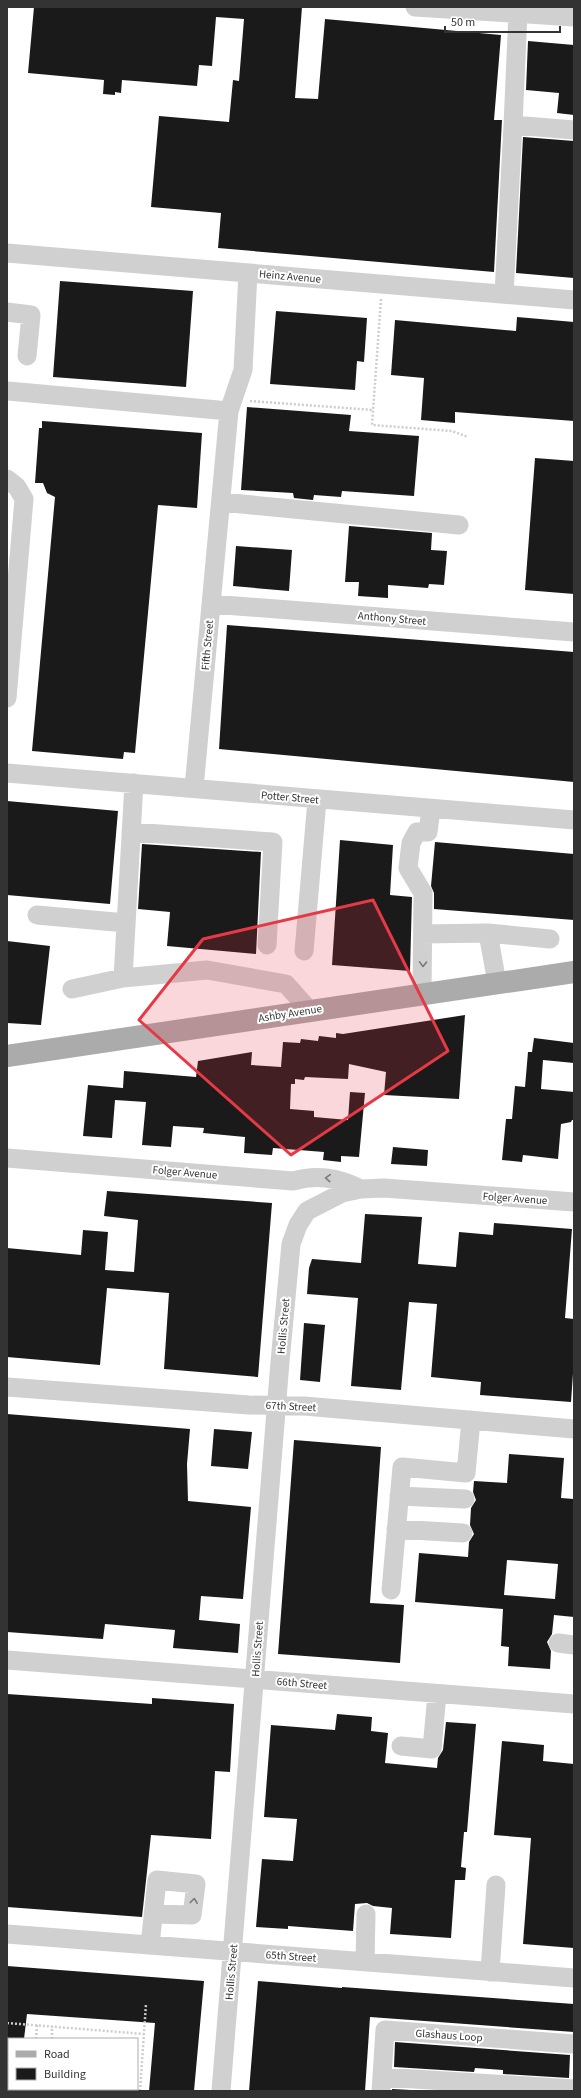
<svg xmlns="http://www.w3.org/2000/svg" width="581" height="2098" font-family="'Source Sans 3',sans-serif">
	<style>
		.building { fill: #1a1a1a; fill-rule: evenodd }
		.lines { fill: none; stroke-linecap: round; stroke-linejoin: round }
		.path { stroke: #cdcdcd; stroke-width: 2.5; stroke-dasharray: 2 2; stroke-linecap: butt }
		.minor { stroke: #d0d0d0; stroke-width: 19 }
		.major { stroke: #ababab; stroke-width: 22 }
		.oneway { stroke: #7a7a7a }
		.marked { fill: #e63946; fill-opacity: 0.2; stroke: #e63946; stroke-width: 3; stroke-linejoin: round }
		.labels { text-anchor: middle; stroke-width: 4; stroke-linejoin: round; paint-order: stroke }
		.street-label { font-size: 11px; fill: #333; stroke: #fff }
	</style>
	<rect width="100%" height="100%" fill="#fff"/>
	<path class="building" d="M 34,7 L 302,7 L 295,98 L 318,99 L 325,19 L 501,35 L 494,120 L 502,120 L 494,272 L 218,248 L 221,213 L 151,207 L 159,116 L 229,122 L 233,80 L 239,81 L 244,19 L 216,17 L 212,66 L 199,65 L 197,86 L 122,80 L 121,93 L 115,92 L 115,95 L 103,94 L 104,80 L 28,73 Z
		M 528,41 L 574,45 L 574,115 L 557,113 L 559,93 L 526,90 Z
		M 523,137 L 574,141 L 574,278 L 516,273 Z
		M 60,281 L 193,291 L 186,387 L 53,377 Z
		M 276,311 L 367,318 L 364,362 L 357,361 L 355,390 L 270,384 Z
		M 517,317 L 574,322 L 574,421 L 455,412 L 455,423 L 421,420 L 424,378 L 391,375 L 395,320 L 516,331 Z
		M 247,407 L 351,415 L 349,431 L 419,436 L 414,496 L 342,491 L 341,497 L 314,495 L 313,500 L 294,498 L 293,493 L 241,490 Z
		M 42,421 L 202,433 L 197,508 L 158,505 L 135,753 L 124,752 L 123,759 L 32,751 L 55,497 L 47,493 L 43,483 L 35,483 L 39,428 L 42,428 Z
		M 535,458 L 574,461 L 574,594 L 525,590 Z
		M 349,526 L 432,533 L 431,550 L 447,551 L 444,585 L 429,584 L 428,588 L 388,585 L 388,598 L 358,596 L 359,582 L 345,582 Z
		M 236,546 L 292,550 L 289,591 L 233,586 Z
		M 227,625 L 574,652 L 574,782 L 219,749 Z
		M 7,801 L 118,811 L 110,904 L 7,895 Z
		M 340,840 L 393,845 L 390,895 L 412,897 L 410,971 L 332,965 Z
		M 435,842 L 574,854 L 574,920 L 434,909 L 434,893 L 431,886 Z
		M 142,844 L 261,852 L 256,954 L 167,946 L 170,912 L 138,909 Z
		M 7,941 L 50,946 L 41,1025 L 7,1023 Z
		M 465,1015 L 459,1099 L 384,1095 L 386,1072 L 349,1064 L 348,1079 L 305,1077 L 304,1080 L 295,1079 L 295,1084 L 291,1084 L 290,1109 L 314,1111 L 314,1117 L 348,1120 L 350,1092 L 365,1093 L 359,1157 L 341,1156 L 341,1162 L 323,1160 L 324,1152 L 273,1148 L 272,1155 L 244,1153 L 245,1137 L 203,1133 L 204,1128 L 173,1126 L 171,1147 L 142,1145 L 146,1102 L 115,1100 L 112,1138 L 83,1136 L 88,1085 L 123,1088 L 124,1071 L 196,1077 L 198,1061 L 252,1052 L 251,1065 L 281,1067 L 283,1042 L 300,1043 L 301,1039 L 318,1041 L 319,1036 L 336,1038 L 336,1033 L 343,1034 Z
		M 534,1038 L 574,1043 L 574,1063 L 543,1060 L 541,1089 L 574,1092 L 574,1120 L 572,1120 L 571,1122 L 561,1124 L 558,1159 L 523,1155 L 522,1162 L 502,1160 L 506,1119 L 512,1119 L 515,1086 L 525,1087 L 528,1052 L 532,1052 Z
		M 393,1147 L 428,1150 L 427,1166 L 391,1164 Z
		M 107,1191 L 272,1203 L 258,1377 L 164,1369 L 169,1293 L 107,1288 L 100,1365 L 7,1357 L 7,1248 L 81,1255 L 83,1230 L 108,1232 L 105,1270 L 134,1272 L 138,1220 L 104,1216 Z
		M 365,1214 L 422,1217 L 418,1264 L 456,1267 L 459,1232 L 493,1235 L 494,1223 L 572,1229 L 565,1318 L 574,1319 L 574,1359 L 571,1402 L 480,1395 L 481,1382 L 431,1377 L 437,1304 L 409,1302 L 401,1390 L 351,1386 L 358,1298 L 307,1294 L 309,1268 L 312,1259 L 361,1263 Z
		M 304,1323 L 325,1325 L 320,1382 L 300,1380 Z
		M 7,1414 L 190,1429 L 187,1464 L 188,1501 L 251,1507 L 243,1599 L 201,1596 L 199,1620 L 240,1624 L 238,1653 L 173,1648 L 175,1630 L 105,1624 L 103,1639 L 7,1632 Z
		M 214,1429 L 252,1432 L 248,1469 L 211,1466 Z
		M 294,1440 L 381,1447 L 370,1603 L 404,1605 L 400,1663 L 278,1654 Z
		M 509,1454 L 564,1458 L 561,1498 L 574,1499 L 574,1617 L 554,1615 L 552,1634 L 547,1642 L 551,1651 L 550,1669 L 508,1666 L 509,1647 L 501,1646 L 503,1609 L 415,1602 L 419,1553 L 468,1557 L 469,1542 L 474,1534 L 470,1525 L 471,1508 L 476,1500 L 473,1492 L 474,1481 L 507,1483 ZM 507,1560 L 558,1564 L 555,1599 L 504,1595 Z
		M 7,1694 L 152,1704 L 152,1698 L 234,1704 L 230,1772 L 215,1771 L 211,1839 L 151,1835 L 142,1917 L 7,1907 Z
		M 337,1714 L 372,1717 L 371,1731 L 388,1733 L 385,1763 L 437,1768 L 438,1758 L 443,1750 L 446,1722 L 476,1724 L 467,1832 L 464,1832 L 461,1867 L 466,1868 L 465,1880 L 455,1880 L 451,1938 L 390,1934 L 392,1908 L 373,1906 L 367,1903 L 355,1904 L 353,1931 L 288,1926 L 288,1929 L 256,1927 L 262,1859 L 293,1861 L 297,1819 L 264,1817 L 271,1725 L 335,1730 Z
		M 502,1741 L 544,1745 L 543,1761 L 574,1764 L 574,1948 L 523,1944 L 531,1838 L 494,1835 Z
		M 7,1966 L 204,1981 L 194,2091 L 149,2091 L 155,2023 L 27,2014 L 24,2039 L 7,2039 Z
		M 258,1981 L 342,1988 L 342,1987 L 574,2004 L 574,2032 L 370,2017 L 365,2091 L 249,2091 Z
		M 395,2042 L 570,2055 L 569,2078 L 503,2074 L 503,2070 L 475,2068 L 474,2072 L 394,2067 Z
		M 392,2089 L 430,2091 L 392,2091 Z"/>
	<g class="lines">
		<path class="path" d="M 381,299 L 372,425 L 452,431 L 468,437
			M 250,401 L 373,410
			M 7,2023 L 144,2034
			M 36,2039 L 37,2025
			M 52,2039 L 52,2026
			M 32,2091 L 33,2089
			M 140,2091 L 146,2004"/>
		<path class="minor" d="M 415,7 L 574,17
			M 518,13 L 513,125 L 574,130
			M 7,253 L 574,300
			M 504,294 L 513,125
			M 7,312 L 31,315 L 27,356
			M 8,391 L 229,411
			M 7,479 L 17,487 L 24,499 L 7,698
			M 221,502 L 459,525
			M 211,604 L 574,632
			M 7,773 L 574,820
			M 194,788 L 229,411 L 243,370 L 248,273
			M 131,832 L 273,842 L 267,945
			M 37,915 L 126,923
			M 488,933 L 497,983
			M 423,934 L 488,933 L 550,939
			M 304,951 L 317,800
			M 123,978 L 134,783
			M 72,989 L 123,978 L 207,970 L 286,984 L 309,1010
			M 422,995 L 423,893 L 408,868 L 411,843 L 417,832 L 428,832 L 431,809
			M 7,1158 L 293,1181 C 318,1174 338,1178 361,1189
			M 7,1387 L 249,1405 L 304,1406 L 574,1429
			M 399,1496 L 465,1499
			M 396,1529 L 463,1533
			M 391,1590 L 402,1467 L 466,1473 L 471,1420
			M 558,1643 L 574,1645
			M 7,1660 L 574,1704
			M 401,1746 L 432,1749 L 437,1694
			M 7,1934 L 574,1978
			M 150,1945 L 157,1880 L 196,1884 L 192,1915 L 154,1914
			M 365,1962 L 366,1914
			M 490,1972 L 496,1885
			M 382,2077 L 574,2089
			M 221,2091 L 280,1362 L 291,1244 L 298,1225 L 307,1211 L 342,1193 L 361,1189 L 384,1188 L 574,1202
			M 381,2091 L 385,2030 L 574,2044"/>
		<path class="major" d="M 7,1056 L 574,972"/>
	</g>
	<defs><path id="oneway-chevron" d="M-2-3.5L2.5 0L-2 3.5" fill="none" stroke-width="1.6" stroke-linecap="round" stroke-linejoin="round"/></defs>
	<g class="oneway">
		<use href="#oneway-chevron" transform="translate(423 964) rotate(92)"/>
		<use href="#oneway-chevron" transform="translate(328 1178) rotate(-176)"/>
		<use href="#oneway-chevron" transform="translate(194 1901) rotate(-83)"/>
	</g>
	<path class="marked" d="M 373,900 L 448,1051 L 291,1155 L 139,1020 L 203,939 Z"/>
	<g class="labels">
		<g class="street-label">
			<text transform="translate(290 276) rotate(5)" y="4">Heinz Avenue</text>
			<text transform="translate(392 618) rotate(5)" y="4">Anthony Street</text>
			<text transform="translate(207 645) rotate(-85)" y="4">Fifth Street</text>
			<text transform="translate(290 797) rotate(5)" y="4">Potter Street</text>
			<text transform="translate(290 1013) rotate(-9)" y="4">Ashby Avenue</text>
			<text transform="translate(185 1172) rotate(5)" y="4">Folger Avenue</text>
			<text transform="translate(515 1198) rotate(4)" y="4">Folger Avenue</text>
			<text transform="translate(283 1326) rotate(-85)" y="4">Hollis Street</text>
			<text transform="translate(291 1406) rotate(3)" y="4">67th Street</text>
			<text transform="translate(257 1649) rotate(-86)" y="4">Hollis Street</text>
			<text transform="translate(302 1683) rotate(5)" y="4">66th Street</text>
			<text transform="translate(291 1956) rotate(4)" y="4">65th Street</text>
			<text transform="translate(231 1972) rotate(-85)" y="4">Hollis Street</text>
			<text transform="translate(449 2035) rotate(4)" y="4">Glashaus Loop</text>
		</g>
	</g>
	<rect width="581" height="2098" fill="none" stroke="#333333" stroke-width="16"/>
	<rect x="8" y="2038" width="130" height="52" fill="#ffffff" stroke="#adadad"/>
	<rect x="16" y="2051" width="20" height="6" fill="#ababab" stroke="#adadad"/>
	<text x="44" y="2058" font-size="12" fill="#333333">Road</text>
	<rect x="16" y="2068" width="20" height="12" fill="#1a1a1a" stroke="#adadad"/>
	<text x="44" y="2078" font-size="12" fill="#333333">Building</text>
	<path d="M445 26v6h115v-6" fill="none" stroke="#333333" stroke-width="2"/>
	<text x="451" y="26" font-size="12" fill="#333333" stroke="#ffffff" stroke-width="3" paint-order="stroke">50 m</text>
</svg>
